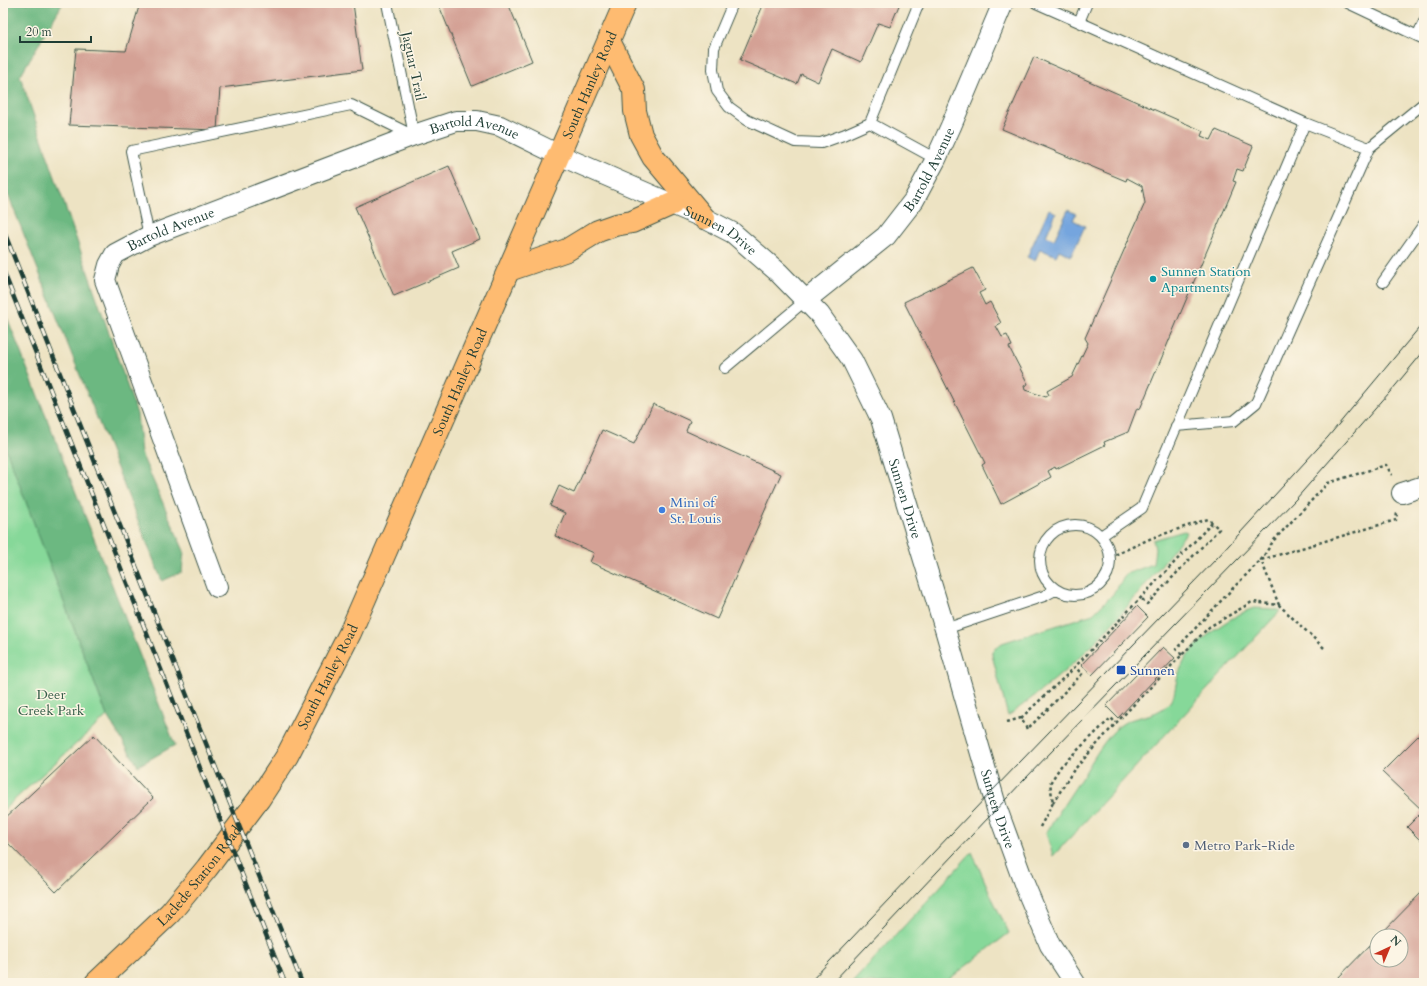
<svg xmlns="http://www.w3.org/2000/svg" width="1427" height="986" font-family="Cardo,serif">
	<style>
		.green { fill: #86d899; stroke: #528a66 }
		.forest { fill: #6cb881; stroke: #467a5a }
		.water { fill: #74a5de; stroke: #4a7189 }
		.building { fill: #d4a195 }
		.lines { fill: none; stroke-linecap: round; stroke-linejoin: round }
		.service-casing { stroke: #3e5649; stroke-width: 12 }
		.minor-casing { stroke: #3e5649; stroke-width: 22 }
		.primary-casing { stroke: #3e5649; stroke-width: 24 }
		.path { stroke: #3e5649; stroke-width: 2.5; stroke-dasharray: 3 3; stroke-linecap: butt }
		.service { stroke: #fff; stroke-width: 10 }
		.minor { stroke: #fff; stroke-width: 20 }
		.primary { stroke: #febb71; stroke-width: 22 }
		.tram { stroke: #1f3d34; stroke-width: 1 }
		.rail-casing { stroke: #1f3d34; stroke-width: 4.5 }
		.rail { stroke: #fcf5e5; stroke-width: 3; stroke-dasharray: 9; stroke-linecap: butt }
		.culture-dot { fill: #0f9aa8; stroke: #fcf5e5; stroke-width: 1.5 }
		.shop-dot { fill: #3f7fe0; stroke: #fcf5e5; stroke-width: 1.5 }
		.transit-dot { fill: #1a4fb4; stroke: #fcf5e5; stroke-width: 1.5 }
		.service-dot { fill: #5c6f8a; stroke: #fcf5e5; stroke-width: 1.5 }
		.labels { text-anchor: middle; stroke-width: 3; stroke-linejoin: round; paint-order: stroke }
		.street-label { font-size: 14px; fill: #1f3d34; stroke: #fcf5e5 }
		.culture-label { font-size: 14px; fill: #0d838f; stroke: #fcf5e5; text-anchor: start }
		.shop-label { font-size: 14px; fill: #366cbe; stroke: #fcf5e5; text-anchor: start }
		.transit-label { font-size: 14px; fill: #164399; stroke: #fcf5e5; text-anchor: start }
		.park-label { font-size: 14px; fill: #345c48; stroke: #fcf5e5 }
		.service-label { font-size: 14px; fill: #4e5e75; stroke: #fcf5e5; text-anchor: start }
	</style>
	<rect width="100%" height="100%" fill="#fcf5e5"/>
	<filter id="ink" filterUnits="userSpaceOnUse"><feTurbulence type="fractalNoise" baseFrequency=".025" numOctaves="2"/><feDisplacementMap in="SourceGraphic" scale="8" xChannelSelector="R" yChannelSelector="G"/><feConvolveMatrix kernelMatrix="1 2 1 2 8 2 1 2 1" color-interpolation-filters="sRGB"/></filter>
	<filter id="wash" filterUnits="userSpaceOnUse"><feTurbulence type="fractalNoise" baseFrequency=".012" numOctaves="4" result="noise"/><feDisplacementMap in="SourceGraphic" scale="16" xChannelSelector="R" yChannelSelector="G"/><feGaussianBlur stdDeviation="0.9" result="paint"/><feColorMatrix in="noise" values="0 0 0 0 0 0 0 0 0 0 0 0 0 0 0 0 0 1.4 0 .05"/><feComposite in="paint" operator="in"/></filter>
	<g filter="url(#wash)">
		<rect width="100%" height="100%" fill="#ede3c3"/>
		<path class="green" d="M 3,441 L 107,716 L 3,810 Z
			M 1184,531 L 1187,532 C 1155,573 1123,615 1086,651 C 1062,675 1035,696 1008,716 L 992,655 L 992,651 L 1002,643 L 1093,614 L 1114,593 L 1126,574 L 1153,564 L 1155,549 L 1153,540 Z
			M 1254,608 L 1275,609 L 1280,611 L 1053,856 L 1046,833 C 1059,812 1072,792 1086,771 C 1095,756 1105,739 1118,727 C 1133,714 1153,719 1167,705 C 1176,696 1174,691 1177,680 C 1178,675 1180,670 1182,666 C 1191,643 1232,615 1254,608 Z
			M 972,852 L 992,898 L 1009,933 L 944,983 L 852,983 Z"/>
		<path class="forest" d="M 3,3 L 63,3 L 20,76 L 137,414 L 141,453 L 184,551 L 182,572 L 162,581 L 3,182 Z
			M 3,307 L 175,745 L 138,766 L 107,716 L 3,441 Z"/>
		<path class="water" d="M 1049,209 L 1056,213 L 1046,236 L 1054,240 L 1068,210 L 1076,214 L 1073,220 L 1085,226 L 1071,256 L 1059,250 L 1056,256 L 1040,249 L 1035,261 L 1027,257 Z"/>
		<g id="blocks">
			<path class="building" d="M 140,3 L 353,3 L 362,70 L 220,88 L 217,130 L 69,125 L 76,49 L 126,51 Z
				M 438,3 L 508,3 L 532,61 L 472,86 Z
				M 764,3 L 900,3 L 890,27 L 878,23 L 861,62 L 832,49 L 818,82 L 801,74 L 797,84 L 740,60 Z
				M 1034,57 L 1203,131 L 1201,136 L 1211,140 L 1216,130 L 1253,146 L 1243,171 L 1237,169 L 1233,181 L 1236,182 L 1140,409 L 1137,408 L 1128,432 L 1104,442 L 1105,445 L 1056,469 L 1055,467 L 1048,471 L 1051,477 L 1001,504 L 982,465 L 985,463 L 904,302 L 973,268 L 985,290 L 979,293 L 985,305 L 990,302 L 1001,323 L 996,326 L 1002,337 L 1007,335 L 1012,346 L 1009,347 L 1028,384 L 1024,386 L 1025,390 L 1046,397 L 1049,395 L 1047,391 L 1072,377 L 1088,343 L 1085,338 L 1145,203 L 1142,186 L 1127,178 L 1126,181 L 1002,129 Z
				M 449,166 L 480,239 L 452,251 L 459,268 L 394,296 L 355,207 Z
				M 653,404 L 690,421 L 686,431 L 781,474 L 717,619 L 590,562 L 594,553 L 555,536 L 565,513 L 550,506 L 559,486 L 574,493 L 602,430 L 634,444 Z
				M 1137,606 L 1148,617 L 1092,675 L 1081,665 Z
				M 1163,647 L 1175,658 L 1118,718 L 1106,706 Z
				M 1424,730 L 1424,844 L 1407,827 L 1423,811 L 1382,772 Z
				M 94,735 L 153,798 L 56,892 L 3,838 L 3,820 Z
				M 1424,890 L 1424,983 L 1333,983 L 1377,938 L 1377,960 L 1401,960 L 1401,936 L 1379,936 Z"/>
		</g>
	</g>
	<g filter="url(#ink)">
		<use href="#blocks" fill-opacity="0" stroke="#3e5649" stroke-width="1"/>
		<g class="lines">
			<g class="service-casing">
				<path id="service" d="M 387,3 L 414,135
					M 733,3 L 714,48 L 713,70 L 717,91 L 729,107 L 747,120 L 795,142 L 821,143 L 843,135 L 870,123
					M 919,3 L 870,123 L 936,159
					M 1036,3 L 1079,22 L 1087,3
					M 1348,3 L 1424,39
					M 1079,22 L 1305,123
					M 1417,36 L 1424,22
					M 149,236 L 131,151 L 351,105 L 412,135
					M 1383,282 L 1424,224
					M 725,368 L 806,300
					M 1176,426 L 1234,421 L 1256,403 L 1369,148 L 1424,103
					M1040 560a35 35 0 1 1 70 0a35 35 0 1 1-70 0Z
					M 1101,536 L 1142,508 L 1305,123 L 1369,148
					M 945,629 L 1044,596 L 1055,590"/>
			</g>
			<g class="minor-casing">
				<g id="minor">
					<path id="s1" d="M 806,300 L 886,236 L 914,200 L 936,159 L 951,126 L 1003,3"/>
					<path d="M 1402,493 L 1424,486"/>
					<path id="s2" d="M 217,587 L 105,280 L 109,265 L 115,254 L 149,236 L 414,135 L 456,121 L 477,121 L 500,126 L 559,155 L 704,218 L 733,233 L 778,272 L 820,315 L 852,360 L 881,419 L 945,629 L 997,809 L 1025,886 L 1050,945 L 1075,983"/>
				</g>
			</g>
			<g class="primary-casing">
				<g id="primary">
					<path d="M 609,41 L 634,90 L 635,111 L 641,135 L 653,157 L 704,218"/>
					<path d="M 509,270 L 567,250 L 598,231 L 615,225 L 632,222 L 672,204"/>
					<path id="s3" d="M 96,983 L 170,913 L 207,868 L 259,799 L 287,756 L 350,633 L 625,3"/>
				</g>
			</g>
			<path class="path" d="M 1110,557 L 1152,538 L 1208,519 L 1219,529 L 1147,604 L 1141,598
				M 1279,605 L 1261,560 L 1274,540 L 1328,483 L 1386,465 L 1392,475
				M 1182,655 L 1176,649 L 1234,587 L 1261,560 L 1396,520 L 1397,513
				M 1021,718 L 1071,671 L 1212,523
				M 1007,722 L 1021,718 L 1027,729 L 1040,717 L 1082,674 L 1075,667
				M 1053,803 L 1073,771 L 1116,723 L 1209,627 L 1252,602 L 1279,605 L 1324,648
				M 1040,827 L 1053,803 L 1050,783 L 1061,766 L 1111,718 L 1116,723"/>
			<use href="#service" class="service"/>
			<use href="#minor" class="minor"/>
			<use href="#primary" class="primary"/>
			<path class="tram" d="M 809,983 L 992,791 L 1218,557 L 1328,437 L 1424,322
				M 832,983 L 1024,780 L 1296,499 L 1396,385 L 1424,351"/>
			<g class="rail-casing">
				<path id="rail" d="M 3,229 L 199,726 L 302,983
					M 3,270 L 285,983"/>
			</g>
			<use href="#rail" class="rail"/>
		</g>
	</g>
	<circle class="culture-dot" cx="1153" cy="279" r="4"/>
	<circle class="shop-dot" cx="662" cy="510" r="4"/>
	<rect class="transit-dot" x="1116" y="665" width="10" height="10" rx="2"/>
	<circle class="service-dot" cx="1186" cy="845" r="4"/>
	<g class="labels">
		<g class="street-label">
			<text transform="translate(414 66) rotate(78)" y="5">Jaguar Trail</text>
			<text dy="5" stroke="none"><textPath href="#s3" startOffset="1034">South Hanley Road</textPath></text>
			<text dy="5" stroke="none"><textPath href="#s2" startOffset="740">Bartold Avenue</textPath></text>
			<text dy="5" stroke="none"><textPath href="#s1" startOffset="182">Bartold Avenue</textPath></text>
			<text dy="5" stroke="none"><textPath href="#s2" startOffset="416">Bartold Avenue</textPath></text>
			<text dy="5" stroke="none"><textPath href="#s2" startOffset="1010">Sunnen Drive</textPath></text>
			<text dy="5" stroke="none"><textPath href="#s3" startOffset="710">South Hanley Road</textPath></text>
			<text dy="5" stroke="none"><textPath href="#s2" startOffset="1346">Sunnen Drive</textPath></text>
			<text dy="5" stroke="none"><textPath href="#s3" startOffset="387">South Hanley Road</textPath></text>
			<text dy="5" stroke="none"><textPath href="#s2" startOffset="1670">Sunnen Drive</textPath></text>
			<text dy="5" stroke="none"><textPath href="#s3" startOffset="149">Laclede Station Road</textPath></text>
		</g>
		<g class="culture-label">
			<text x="1161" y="276">Sunnen Station<tspan x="1161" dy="16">Apartments</tspan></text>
		</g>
		<g class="shop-label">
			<text x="670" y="507">Mini of<tspan x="670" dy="16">St. Louis</tspan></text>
		</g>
		<g class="transit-label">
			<text x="1130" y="675">Sunnen</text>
		</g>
		<g class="park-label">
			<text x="51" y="699">Deer<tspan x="51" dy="16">Creek Park</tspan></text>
		</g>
		<g class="service-label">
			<text x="1194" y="850">Metro Park-Ride</text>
		</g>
	</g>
	<rect width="1427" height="986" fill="none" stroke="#fcf5e5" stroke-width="16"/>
	<g transform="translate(1389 948) rotate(44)"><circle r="19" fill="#fcf5e5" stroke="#a4ab9e"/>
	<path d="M0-3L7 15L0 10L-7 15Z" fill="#c8321e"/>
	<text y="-6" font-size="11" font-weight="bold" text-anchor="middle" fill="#1f3d34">N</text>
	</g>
	<path d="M20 36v6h71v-6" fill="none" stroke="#1f3d34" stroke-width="2"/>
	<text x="26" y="36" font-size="12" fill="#1f3d34" stroke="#fcf5e5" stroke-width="3" paint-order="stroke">20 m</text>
</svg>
